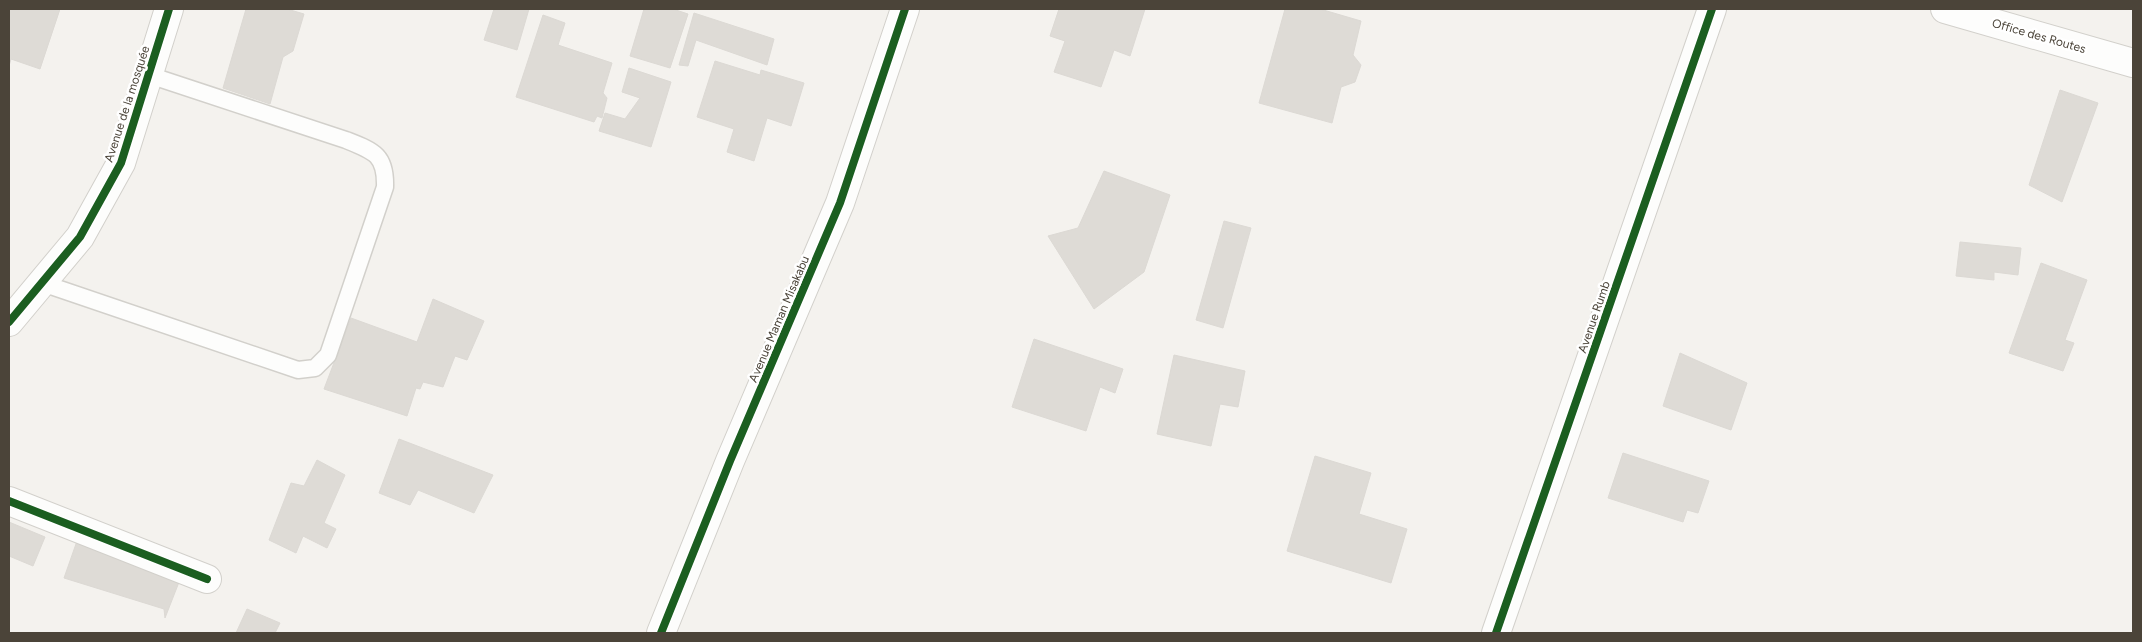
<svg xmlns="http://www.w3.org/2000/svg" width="2142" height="642" font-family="Figtree,sans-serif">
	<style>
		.building { fill: #dedbd6; stroke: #dcd9d4 }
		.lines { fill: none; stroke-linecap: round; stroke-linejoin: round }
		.lane-casing { stroke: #d2d0cb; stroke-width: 19 }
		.street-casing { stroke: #d2d0cb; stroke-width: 30 }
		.lane { stroke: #fdfdfc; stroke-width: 16 }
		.street { stroke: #fdfdfc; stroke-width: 28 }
		.cycleway-casing { stroke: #fff; stroke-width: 11 }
		.cycleway { stroke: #1b5e20; stroke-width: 8 }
		.labels { text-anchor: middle; stroke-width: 5; stroke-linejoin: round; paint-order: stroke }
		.street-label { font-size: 12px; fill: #4b4439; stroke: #fff }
	</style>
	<rect width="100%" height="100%" fill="#f4f2ee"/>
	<path class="building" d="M 9,9 L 60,9 L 40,69 L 11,59 L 9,66 Z
		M 246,9 L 287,9 L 304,14 L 293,51 L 283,57 L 270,104 L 223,88 Z
		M 494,9 L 529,9 L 517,50 L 484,40 Z
		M 644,9 L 673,9 L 688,14 L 670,68 L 630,56 Z
		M 1059,9 L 1145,9 L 1130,56 L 1114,50 L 1101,87 L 1054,72 L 1065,41 L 1050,36 Z
		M 1285,9 L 1320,9 L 1361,21 L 1353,55 L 1361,65 L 1355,82 L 1341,87 L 1332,123 L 1259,103 Z
		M 694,13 L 774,39 L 767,65 L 696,40 L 688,66 L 679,65 Z
		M 543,15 L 565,23 L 558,45 L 612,63 L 603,93 L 607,98 L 602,118 L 597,116 L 594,122 L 516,97 Z
		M 715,61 L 760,75 L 761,70 L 804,83 L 791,126 L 767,118 L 754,161 L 727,152 L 734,129 L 697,117 Z
		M 629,68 L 671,82 L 651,147 L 599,131 L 605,113 L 625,119 L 640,98 L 622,92 Z
		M 2060,90 L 2098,103 L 2062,202 L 2029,185 Z
		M 1104,171 L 1170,195 L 1144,272 L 1094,309 L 1048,236 L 1078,228 Z
		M 1224,221 L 1251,228 L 1223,328 L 1196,320 Z
		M 1960,242 L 2021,248 L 2018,275 L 1994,272 L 1994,280 L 1956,276 Z
		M 2041,263 L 2087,280 L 2065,340 L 2074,343 L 2063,371 L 2009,353 Z
		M 433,299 L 484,321 L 467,360 L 455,356 L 443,387 L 423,382 L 420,389 L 416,388 L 407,416 L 324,389 L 351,318 L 417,342 Z
		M 1034,339 L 1123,369 L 1115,393 L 1100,387 L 1086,431 L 1012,407 Z
		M 1680,353 L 1747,383 L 1731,430 L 1663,406 Z
		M 1174,355 L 1245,371 L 1238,407 L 1220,404 L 1211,446 L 1157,434 Z
		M 399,439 L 493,475 L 474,513 L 418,490 L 410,505 L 379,493 Z
		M 1623,453 L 1709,481 L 1698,513 L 1687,510 L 1683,522 L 1608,498 Z
		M 1315,456 L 1371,473 L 1359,514 L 1407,529 L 1391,583 L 1287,551 Z
		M 317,460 L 345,475 L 324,523 L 336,529 L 327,548 L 303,536 L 296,553 L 269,540 L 291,483 L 304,486 Z
		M 9,522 L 45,537 L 33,566 L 9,556 Z
		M 77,541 L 181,577 L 165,618 L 164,609 L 64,578 Z
		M 247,609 L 280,623 L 275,633 L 236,633 Z"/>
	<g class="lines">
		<g class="lane-casing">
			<path id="lane" d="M 42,283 L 298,370 L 315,368 L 328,355 L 385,187 C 386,155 374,151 346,140 L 149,75"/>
		</g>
		<g class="street-casing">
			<path id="street" d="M 1945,9 L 2133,63
				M 9,322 L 80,237 L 121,163 L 169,9
				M 9,501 L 207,579
				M 661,633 L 730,461 L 840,203 L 905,9
				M 1496,633 L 1712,9"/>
		</g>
		<use href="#lane" class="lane"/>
		<use href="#street" class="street"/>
		<g class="cycleway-casing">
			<path id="cycleway" d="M 9,322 L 80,237 L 121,163 L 169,9
				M 9,501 L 207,579
				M 661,633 L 730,461 L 840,203 L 905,9
				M 1496,633 L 1712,9"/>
		</g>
		<use href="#cycleway" class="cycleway"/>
	</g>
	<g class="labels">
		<g class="street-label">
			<text transform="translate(2039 36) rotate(16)" y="4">Office des Routes</text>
			<text transform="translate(127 104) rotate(-72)" y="4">Avenue de la mosquée</text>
			<text transform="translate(1594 317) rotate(-71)" y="4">Avenue Rumb</text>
			<text transform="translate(779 319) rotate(-67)" y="4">Avenue Maman Misakabu</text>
		</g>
	</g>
	<rect width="2142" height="642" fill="none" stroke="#4b4439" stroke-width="20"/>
</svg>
